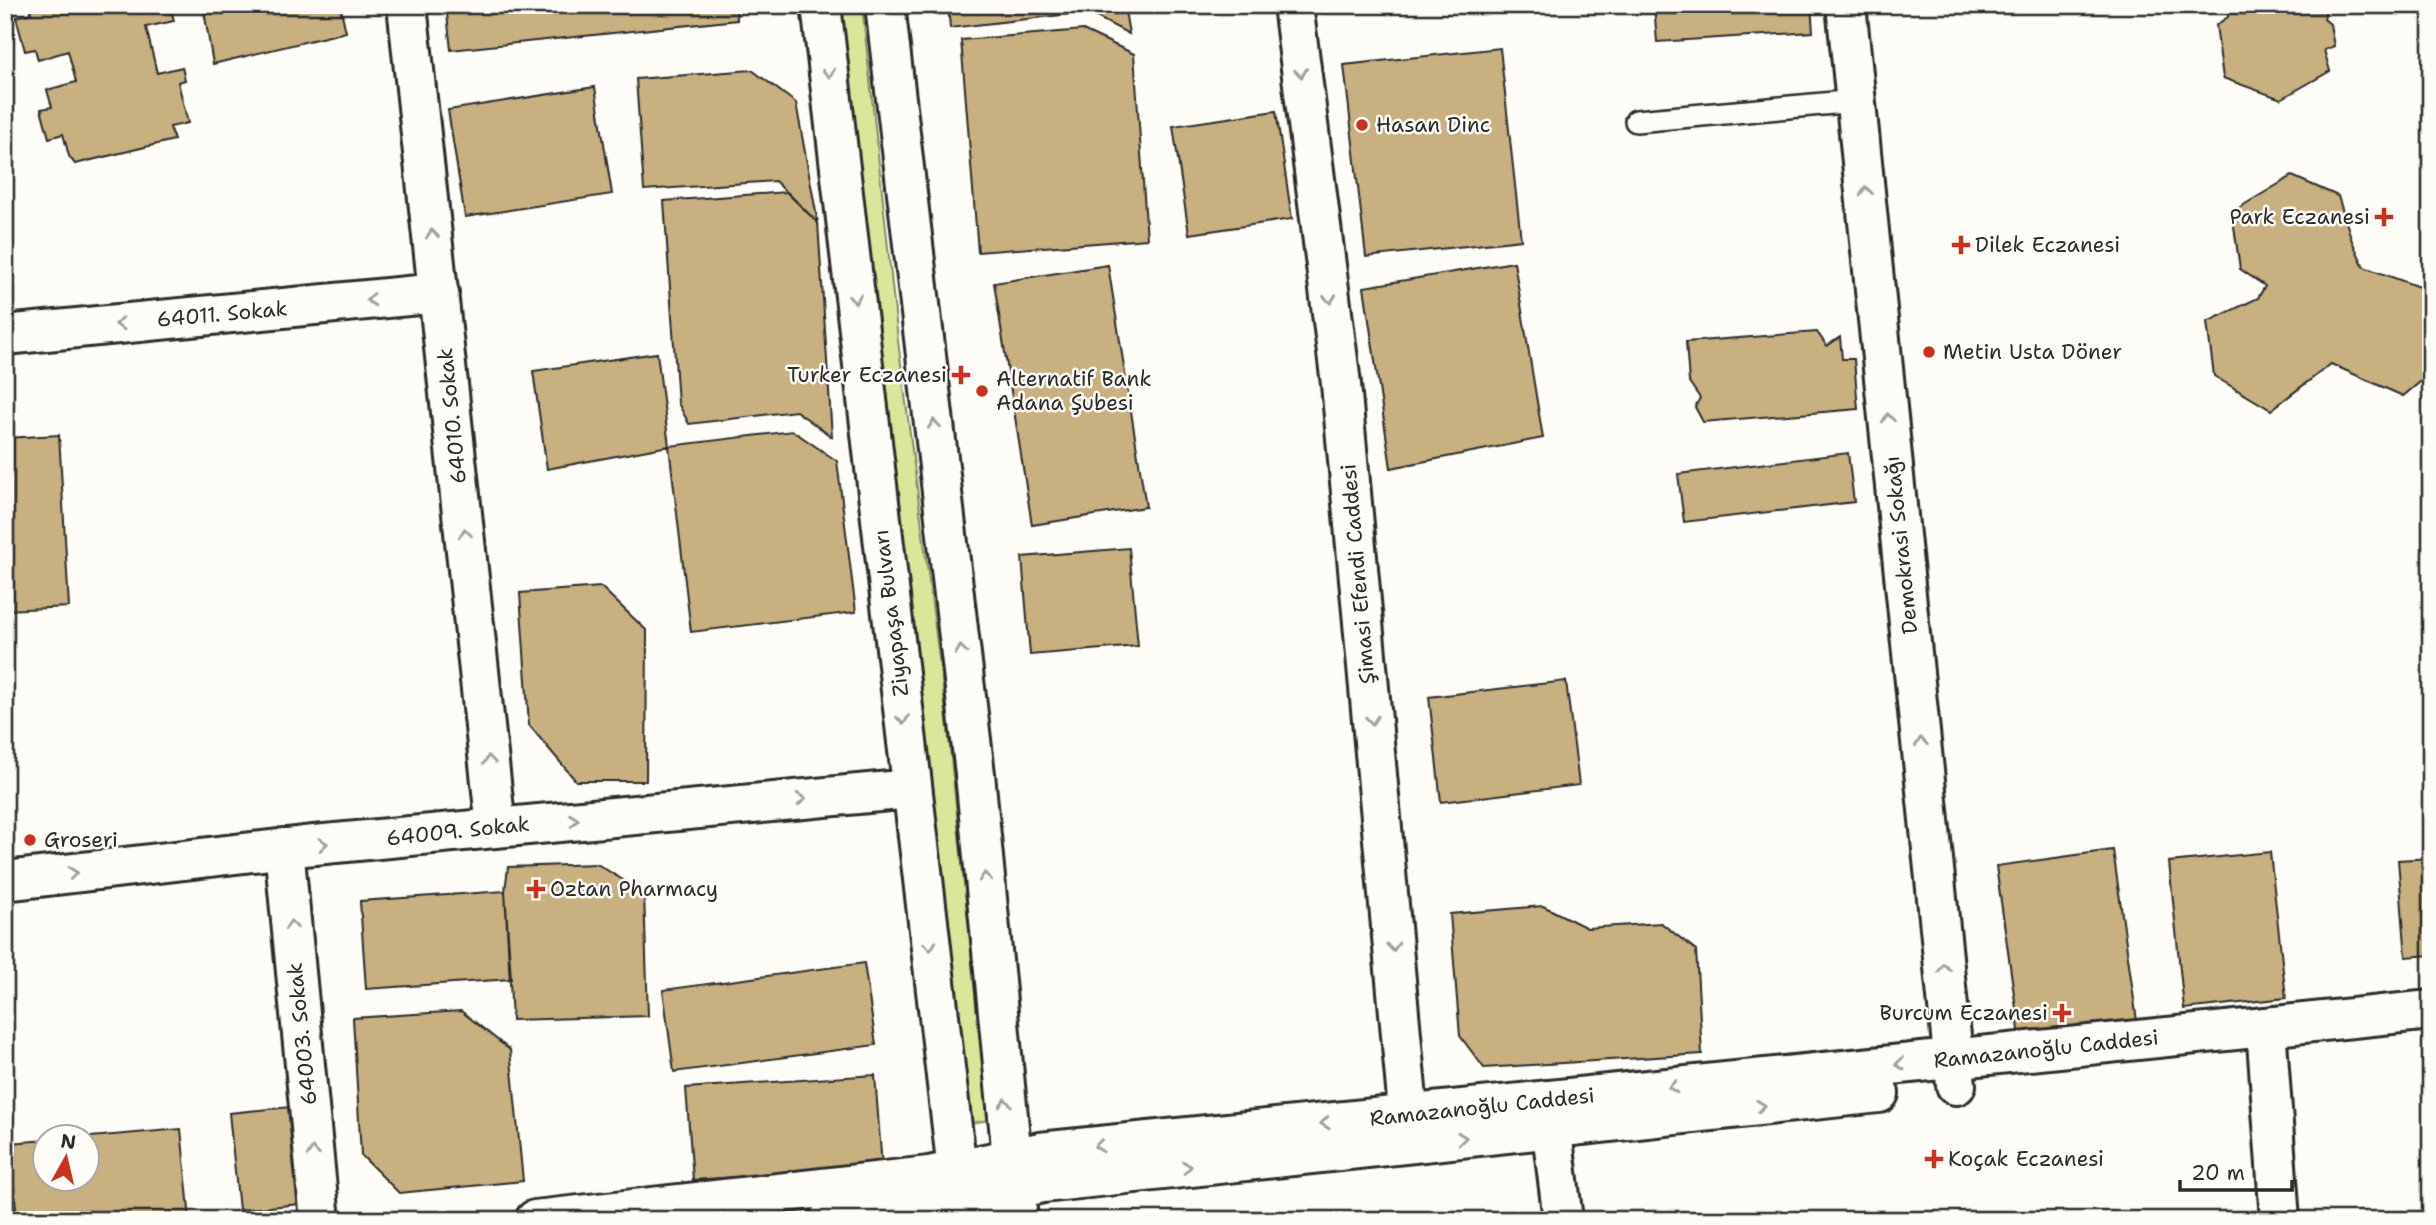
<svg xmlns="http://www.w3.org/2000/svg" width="2436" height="1225" font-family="'Shantell Sans',sans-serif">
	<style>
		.green { fill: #d9e79a; stroke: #828962; stroke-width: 2 }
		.building { fill: #c8b080; stroke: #2b2b2b; stroke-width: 2 }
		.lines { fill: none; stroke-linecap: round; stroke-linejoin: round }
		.service-casing { stroke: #2b2b2b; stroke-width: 26 }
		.minor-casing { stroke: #2b2b2b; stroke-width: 44 }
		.tertiary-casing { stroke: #2b2b2b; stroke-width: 44 }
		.secondary-casing { stroke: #2b2b2b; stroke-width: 44 }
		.service { stroke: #fdfcf7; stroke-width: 21 }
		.minor { stroke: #fdfcf7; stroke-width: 38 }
		.tertiary { stroke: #fdfcf7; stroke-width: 38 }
		.secondary { stroke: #fdfcf7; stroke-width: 38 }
		.oneway { stroke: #9e9e9b }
		.poi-dot { fill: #c8321e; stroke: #fdfcf7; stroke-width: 2.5 }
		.labels { text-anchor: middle; stroke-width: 5; stroke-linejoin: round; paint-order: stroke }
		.poi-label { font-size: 21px; fill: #2b2b2b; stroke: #fdfcf7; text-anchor: start }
		.street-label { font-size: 21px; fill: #2b2b2b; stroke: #fdfcf7 }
	</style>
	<rect width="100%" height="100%" fill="#fdfcf7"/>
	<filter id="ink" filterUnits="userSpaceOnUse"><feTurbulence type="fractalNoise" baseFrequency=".0143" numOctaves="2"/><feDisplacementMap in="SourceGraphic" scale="14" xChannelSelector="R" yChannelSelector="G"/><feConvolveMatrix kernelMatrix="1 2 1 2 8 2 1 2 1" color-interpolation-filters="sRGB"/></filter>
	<g filter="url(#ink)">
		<path class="green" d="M 840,5 L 862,5 L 898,341 L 947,720 L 989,1120 L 966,1124 Z"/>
		<path class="building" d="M 29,5 L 170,5 L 174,21 L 146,27 L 157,73 L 182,67 L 185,80 L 178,82 L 188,123 L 170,127 L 174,140 L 75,164 L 69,156 L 63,134 L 49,138 L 41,109 L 52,107 L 47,90 L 76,82 L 68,51 L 38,60 L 35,49 L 25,51 L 16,17 L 31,13 Z
			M 203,5 L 340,5 L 346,32 L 213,64 Z
			M 446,5 L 736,5 L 737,20 L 451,50 Z
			M 948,5 L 1124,5 L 1129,34 L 1087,12 L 950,28 Z
			M 1654,5 L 1811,5 L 1813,32 L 1657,42 Z
			M 2227,5 L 2327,5 L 2324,19 L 2330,24 L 2334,46 L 2324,50 L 2330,71 L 2281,99 L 2223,78 L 2216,25 L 2228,17 Z
			M 1083,30 L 1134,54 L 1147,239 L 978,252 L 961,40 Z
			M 1500,48 L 1521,240 L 1366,257 L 1344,65 Z
			M 752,70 L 796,103 L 818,223 L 775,181 L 644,190 L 636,79 Z
			M 595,87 L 612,194 L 465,217 L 448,110 Z
			M 1276,111 L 1292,219 L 1189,234 L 1173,126 Z
			M 2292,176 L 2338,196 L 2352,241 L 2364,267 L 2422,288 L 2431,333 L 2431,373 L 2403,396 L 2331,364 L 2271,410 L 2214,376 L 2207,322 L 2258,298 L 2265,286 L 2240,269 L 2232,212 Z
			M 787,192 L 818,223 L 832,437 L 796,411 L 689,424 L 678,403 L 664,201 Z
			M 1514,262 L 1543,438 L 1391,468 L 1364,287 Z
			M 1108,265 L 1146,507 L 1032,525 L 994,283 Z
			M 1817,332 L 1827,346 L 1840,337 L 1842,359 L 1854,359 L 1858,409 L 1703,422 L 1695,407 L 1700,398 L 1689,382 L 1686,342 Z
			M 657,353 L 669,446 L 547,469 L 533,371 Z
			M 793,431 L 837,461 L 856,612 L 691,632 L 669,446 Z
			M 59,435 L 69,607 L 5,610 L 5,438 Z
			M 1848,453 L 1854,502 L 1684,522 L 1678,474 Z
			M 1129,548 L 1138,646 L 1030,655 L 1022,557 Z
			M 601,587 L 647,631 L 646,781 L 576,781 L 529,725 L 520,593 Z
			M 1566,681 L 1579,785 L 1441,802 L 1429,697 Z
			M 2113,850 L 2137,1021 L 2020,1037 L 1996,866 Z
			M 2270,852 L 2286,998 L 2184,1009 L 2169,862 Z
			M 2431,858 L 2431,955 L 2406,957 L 2398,860 Z
			M 597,864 L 644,893 L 648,1016 L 512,1020 L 505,891 L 508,867 Z
			M 505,891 L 511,979 L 366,989 L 360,901 Z
			M 1543,906 L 1587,928 L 1661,923 L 1696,950 L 1702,1054 L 1484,1068 L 1460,1036 L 1450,914 Z
			M 864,963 L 876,1045 L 674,1072 L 663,990 Z
			M 461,1011 L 510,1050 L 523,1181 L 399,1193 L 361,1155 L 353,1018 Z
			M 875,1075 L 882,1167 L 693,1180 L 686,1088 Z
			M 291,1107 L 300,1204 L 239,1210 L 229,1113 Z
			M 181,1129 L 190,1220 L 17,1220 L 10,1143 L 46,1140 L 46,1180 L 88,1180 L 88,1138 L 79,1138 Z"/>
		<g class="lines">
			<g class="service-casing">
				<path id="service" d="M 1636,121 L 1856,101"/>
			</g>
			<g class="minor-casing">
				<path id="minor" d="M 407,5 L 496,828
					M 1846,5 L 1956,1085
					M 5,335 L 439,293
					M 284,848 L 320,1220
					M 5,881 L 304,846 L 911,789
					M 2266,1027 L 2280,1220
					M 1548,1100 L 1563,1220"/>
			</g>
			<g class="tertiary-casing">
				<path id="tertiary" d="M 1293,5 L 1341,384 L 1411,1143"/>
			</g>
			<g class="secondary-casing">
				<path id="secondary" d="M 821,5 L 960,1196
					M 885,5 L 975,774 L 1018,1220
					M 535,1220 L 929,1176 L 1040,1152 L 2431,1010
					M 829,1220 L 925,1209 L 1043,1183 L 1879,1093"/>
			</g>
			<use href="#service" class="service"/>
			<use href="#minor" class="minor"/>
			<use href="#tertiary" class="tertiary"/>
			<use href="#secondary" class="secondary"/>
		</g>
		<defs><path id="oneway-chevron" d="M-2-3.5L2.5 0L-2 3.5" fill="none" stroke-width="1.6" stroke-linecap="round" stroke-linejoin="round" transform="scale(1.75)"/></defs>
		<g class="oneway">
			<use href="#oneway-chevron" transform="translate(829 73) rotate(83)"/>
			<use href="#oneway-chevron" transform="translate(1301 73) rotate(83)"/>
			<use href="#oneway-chevron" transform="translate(1866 191) rotate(-96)"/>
			<use href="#oneway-chevron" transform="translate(432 234) rotate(-96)"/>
			<use href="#oneway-chevron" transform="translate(855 299) rotate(83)"/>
			<use href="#oneway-chevron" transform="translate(1330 299) rotate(83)"/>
			<use href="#oneway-chevron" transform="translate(371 300) rotate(175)"/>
			<use href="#oneway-chevron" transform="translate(120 324) rotate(175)"/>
			<use href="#oneway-chevron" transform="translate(1888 418) rotate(-96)"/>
			<use href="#oneway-chevron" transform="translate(934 424) rotate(-97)"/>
			<use href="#oneway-chevron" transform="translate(465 533) rotate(-96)"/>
			<use href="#oneway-chevron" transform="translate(961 650) rotate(-97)"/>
			<use href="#oneway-chevron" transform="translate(903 720) rotate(83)"/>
			<use href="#oneway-chevron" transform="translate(1372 720) rotate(85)"/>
			<use href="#oneway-chevron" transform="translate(1921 742) rotate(-96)"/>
			<use href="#oneway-chevron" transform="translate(489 760) rotate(-96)"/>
			<use href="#oneway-chevron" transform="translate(801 799) rotate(-5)"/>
			<use href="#oneway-chevron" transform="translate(574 820) rotate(-5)"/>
			<use href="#oneway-chevron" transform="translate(323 844) rotate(-6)"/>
			<use href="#oneway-chevron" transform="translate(73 873) rotate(-7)"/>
			<use href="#oneway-chevron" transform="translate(985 877) rotate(-95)"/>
			<use href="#oneway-chevron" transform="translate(291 925) rotate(-96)"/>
			<use href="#oneway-chevron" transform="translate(930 946) rotate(83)"/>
			<use href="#oneway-chevron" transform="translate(1393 947) rotate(85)"/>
			<use href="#oneway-chevron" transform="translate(1944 968) rotate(-96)"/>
			<use href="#oneway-chevron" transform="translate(1900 1064) rotate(174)"/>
			<use href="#oneway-chevron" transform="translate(1673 1087) rotate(174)"/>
			<use href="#oneway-chevron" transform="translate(1005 1103) rotate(-95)"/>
			<use href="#oneway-chevron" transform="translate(1761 1106) rotate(-6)"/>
			<use href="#oneway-chevron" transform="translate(1325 1123) rotate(174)"/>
			<use href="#oneway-chevron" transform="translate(1462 1138) rotate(-6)"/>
			<use href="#oneway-chevron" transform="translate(1099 1146) rotate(174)"/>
			<use href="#oneway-chevron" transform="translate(313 1152) rotate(-96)"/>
			<use href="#oneway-chevron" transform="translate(1187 1167) rotate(-6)"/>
		</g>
	</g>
	<g class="poi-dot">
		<circle cx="1362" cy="125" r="7"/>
		<path d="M2380.5 206.5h7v7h7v7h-7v7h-7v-7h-7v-7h7z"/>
		<path d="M1957.5 234.5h7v7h7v7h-7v7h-7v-7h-7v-7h7z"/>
		<circle cx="1929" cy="352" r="7"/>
		<path d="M957.5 364.5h7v7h7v7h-7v7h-7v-7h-7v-7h7z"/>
		<circle cx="982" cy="391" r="7"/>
		<circle cx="30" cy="840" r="7"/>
		<path d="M532.5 878.5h7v7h7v7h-7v7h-7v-7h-7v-7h7z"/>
		<path d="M2058.5 1002.5h7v7h7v7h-7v7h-7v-7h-7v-7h7z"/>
		<path d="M1930.5 1148.5h7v7h7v7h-7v7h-7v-7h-7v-7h7z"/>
	</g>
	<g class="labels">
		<g class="poi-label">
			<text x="1376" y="132">Hasan Dinc</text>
			<text x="2370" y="224" text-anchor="end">Park Eczanesi</text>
			<text x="1975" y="252">Dilek Eczanesi</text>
			<text x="1943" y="359">Metin Usta Döner</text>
			<text x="947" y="382" text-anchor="end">Turker Eczanesi</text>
			<text x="996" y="386">Alternatif Bank<tspan x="996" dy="24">Adana Şubesi</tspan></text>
			<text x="44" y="847">Groseri</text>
			<text x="550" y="896">Oztan Pharmacy</text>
			<text x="2048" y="1020" text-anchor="end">Burcum Eczanesi</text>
			<text x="1948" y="1166">Koçak Eczanesi</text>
		</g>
		<g class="street-label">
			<text transform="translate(222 314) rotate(-5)" y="7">64011. Sokak</text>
			<text transform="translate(452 416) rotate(-96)" y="7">64010. Sokak</text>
			<text transform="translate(1901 545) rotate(-96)" y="7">Demokrasi Sokağı</text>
			<text transform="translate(1358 574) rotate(-95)" y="7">Şimasi Efendi Caddesi</text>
			<text transform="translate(891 613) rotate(-97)" y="7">Ziyapaşa Bulvarı</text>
			<text transform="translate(458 831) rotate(-6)" y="7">64009. Sokak</text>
			<text transform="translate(302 1034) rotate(-96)" y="7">64003. Sokak</text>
			<text transform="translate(2046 1049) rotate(-6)" y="7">Ramazanoğlu Caddesi</text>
			<text transform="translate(1482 1107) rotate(-6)" y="7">Ramazanoğlu Caddesi</text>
		</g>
	</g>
	<rect width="2436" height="1225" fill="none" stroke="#fdfcf7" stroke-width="28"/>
	<rect x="14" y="14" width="2408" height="1197" fill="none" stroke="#2b2b2b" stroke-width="2.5" filter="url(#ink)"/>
	<g transform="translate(66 1158) rotate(8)"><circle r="33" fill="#fdfcf7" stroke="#a9a8a5" stroke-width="2"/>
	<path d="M0-5L12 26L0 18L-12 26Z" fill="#c8321e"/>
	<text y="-10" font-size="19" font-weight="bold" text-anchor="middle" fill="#2b2b2b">N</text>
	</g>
	<path d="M2180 1180v10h112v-10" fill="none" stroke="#2b2b2b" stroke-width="3.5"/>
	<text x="2191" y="1180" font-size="21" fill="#2b2b2b" stroke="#fdfcf7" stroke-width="5" paint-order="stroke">20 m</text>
</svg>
